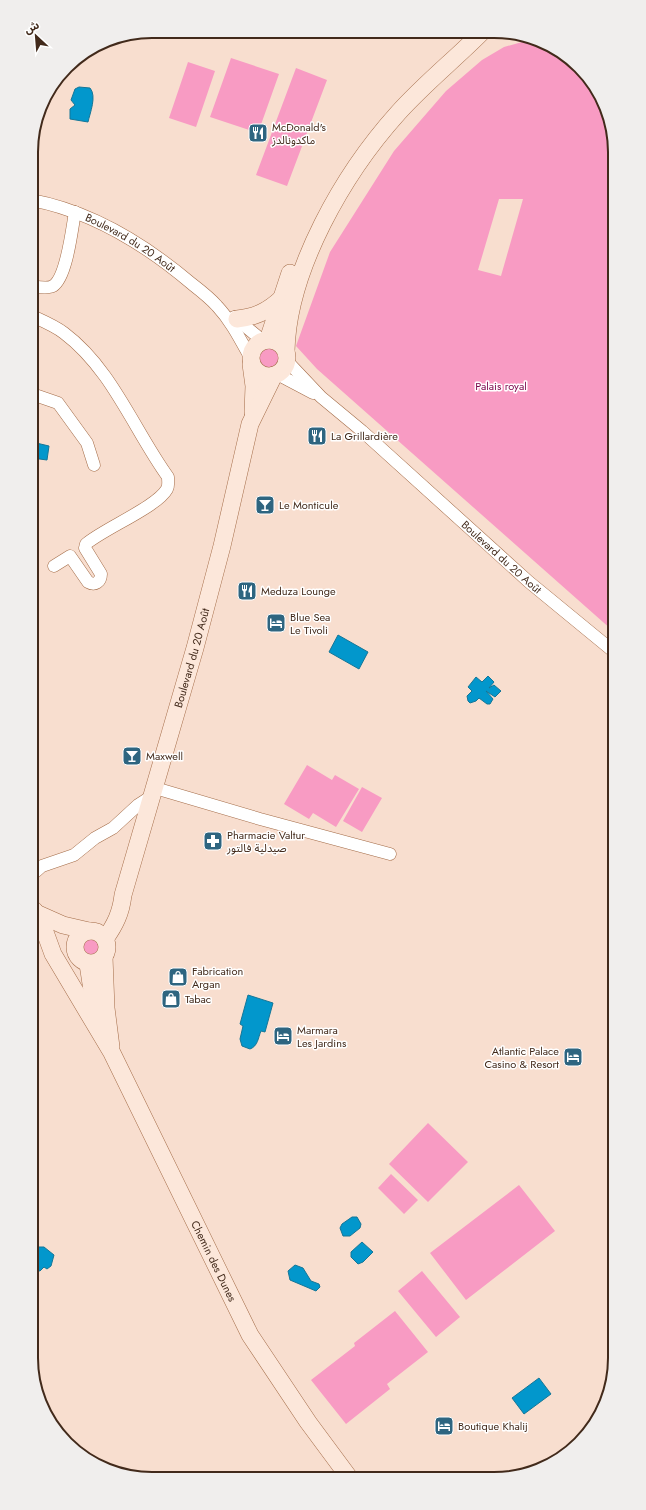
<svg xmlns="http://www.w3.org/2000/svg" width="646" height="1510" font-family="Jost,'Noto Sans Arabic',sans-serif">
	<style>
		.green { fill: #f89bc3; fill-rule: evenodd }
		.water { fill: #0297cc; stroke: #157697 }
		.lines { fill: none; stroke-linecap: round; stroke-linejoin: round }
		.street-casing { stroke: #a46c48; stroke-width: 13 }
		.secondary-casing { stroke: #a46c48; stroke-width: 18 }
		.street { stroke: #fff; stroke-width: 12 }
		.secondary { stroke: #fce7da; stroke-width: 17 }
		.labels { text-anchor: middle; stroke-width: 3; stroke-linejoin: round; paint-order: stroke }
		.poi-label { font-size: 11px; fill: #422a1b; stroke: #fff; text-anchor: start }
		.street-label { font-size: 11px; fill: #422a1b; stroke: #fff }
		.park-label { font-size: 11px; fill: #79044a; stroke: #fff }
		.rim { fill: none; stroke: #422a1b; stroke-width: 2 }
	</style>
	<rect width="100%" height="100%" fill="#f8decf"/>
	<path class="green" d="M 522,42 C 553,44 585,65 599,92 C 604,101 607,112 611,121 L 612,630 L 317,369 L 296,346 L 330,252 L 394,151 L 446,91 L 482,60 L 504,47 ZM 499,199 L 523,199 L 501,276 L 478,270 Z
		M 231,58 L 279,74 L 258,133 L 210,117 Z
		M 188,62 L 215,71 L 196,127 L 169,118 Z
		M 296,68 L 327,80 L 287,186 L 256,175 Z
		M257 359a12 12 0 1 1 24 0a12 12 0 1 1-24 0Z
		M 307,765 L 332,780 L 335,775 L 359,789 L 336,827 L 313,813 L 309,819 L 284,804 Z
		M 362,787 L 382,798 L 362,832 L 343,821 Z
		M82 947a10 10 0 1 1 20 0a10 10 0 1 1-20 0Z
		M 428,1123 L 468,1162 L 428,1202 L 389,1164 Z
		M 391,1174 L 418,1200 L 404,1214 L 378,1188 Z
		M 519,1185 L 555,1231 L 466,1300 L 430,1253 Z
		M 422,1271 L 460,1317 L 436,1337 L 398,1291 Z
		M 395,1311 L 428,1352 L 387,1384 L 390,1389 L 346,1424 L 311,1380 L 355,1346 L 354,1343 Z"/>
	<path class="water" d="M 79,87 L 90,88 C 97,96 90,113 88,122 L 70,119 L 70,109 L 75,105 L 71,100 L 75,89 Z
		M 32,442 L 49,446 L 47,460 L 32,458 Z
		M 338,635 L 368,652 L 359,669 L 329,652 Z
		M 488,676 L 494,682 L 489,688 L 494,685 L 501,691 L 495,697 L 486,691 L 493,699 L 490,704 L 487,704 L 479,698 L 476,701 L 470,703 L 468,701 L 467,696 L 472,691 L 468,687 L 476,677 L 482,682 Z
		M 248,995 L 273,1003 L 265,1032 L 261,1031 C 258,1038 258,1046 250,1049 L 242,1046 L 240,1039 L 243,1026 L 240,1024 Z
		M 352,1217 L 357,1217 L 361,1224 L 360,1228 L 350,1236 L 343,1236 L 340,1228 L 342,1224 Z
		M 362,1242 L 373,1252 L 363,1262 L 358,1264 L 351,1257 L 351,1252 Z
		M 38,1247 L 44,1247 L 54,1255 L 51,1266 L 47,1269 L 44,1267 L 40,1271 L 35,1270 L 35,1248 Z
		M 295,1265 L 303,1268 L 311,1281 L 319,1284 L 320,1287 L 316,1291 L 290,1280 L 288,1271 Z
		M 539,1378 L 551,1394 L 524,1414 L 512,1398 Z"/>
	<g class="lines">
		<g class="street-casing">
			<g id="street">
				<path id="s1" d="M 31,200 C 91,211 146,245 192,284 C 201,291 210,298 217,306 C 231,321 240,339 250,357"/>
				<path d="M 32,286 C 38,287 47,289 53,286 C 67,277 72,228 75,212"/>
				<path d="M 32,316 C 43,321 55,326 64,333 C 112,369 134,430 168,477 C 168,482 169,485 167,489 C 157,507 103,529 86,544 L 85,548 L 101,574 C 101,582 95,586 88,582 L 70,556 L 54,566"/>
				<path d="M 234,317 L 263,341"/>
				<path id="s2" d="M 287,361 L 321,397 L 362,431 L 529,582 L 613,651"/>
				<path d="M 277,374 L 313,393"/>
				<path d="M 32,394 L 58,403 L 87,443 L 94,465"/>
				<path d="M 155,788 L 260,819 L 390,854"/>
				<path d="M 33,874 L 42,866 L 74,855 L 95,838 L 113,828 L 138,805 L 152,796"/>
			</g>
		</g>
		<g class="secondary-casing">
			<g id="secondary">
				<path d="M 237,319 C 256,317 268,311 282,298"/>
				<circle cx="269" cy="358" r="18"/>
				<path d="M 268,340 L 290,273"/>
				<path d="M 286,351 C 288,269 344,173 398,113 C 424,84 454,60 481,33"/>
				<path d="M 251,364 L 254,386 L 253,412"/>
				<path id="s3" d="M 34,910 L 41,921 L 53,954 L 112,1053 L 250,1335 L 308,1422 L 348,1476"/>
				<path d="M 36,913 L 63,925 L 89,931"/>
				<circle cx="91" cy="947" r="16"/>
				<path id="s4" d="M 105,939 C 115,925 121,913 123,895 L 195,648 L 222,546 L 250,424 L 274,375"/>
				<path d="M 104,957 L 106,1008 L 111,1047"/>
				<path d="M 88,964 L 97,1023"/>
			</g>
		</g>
		<use href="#street" class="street"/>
		<use href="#secondary" class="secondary"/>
	</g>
	<defs>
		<g id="restaurant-square" transform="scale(1)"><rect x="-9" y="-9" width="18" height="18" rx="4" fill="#2e6580" stroke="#fff"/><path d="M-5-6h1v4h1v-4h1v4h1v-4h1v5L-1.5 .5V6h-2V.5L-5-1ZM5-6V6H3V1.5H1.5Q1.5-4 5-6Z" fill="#fff"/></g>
		<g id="bar-square" transform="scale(1)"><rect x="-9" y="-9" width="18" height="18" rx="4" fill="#2e6580" stroke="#fff"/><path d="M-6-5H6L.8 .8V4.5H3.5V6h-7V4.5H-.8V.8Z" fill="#fff"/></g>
		<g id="hotel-square" transform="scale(1)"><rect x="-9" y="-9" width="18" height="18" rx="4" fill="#2e6580" stroke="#fff"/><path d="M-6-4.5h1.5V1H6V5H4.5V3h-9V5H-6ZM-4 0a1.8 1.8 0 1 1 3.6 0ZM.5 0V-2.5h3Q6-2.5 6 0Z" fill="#fff"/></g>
		<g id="pharmacy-square" transform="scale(1)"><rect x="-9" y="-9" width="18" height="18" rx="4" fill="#2e6580" stroke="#fff"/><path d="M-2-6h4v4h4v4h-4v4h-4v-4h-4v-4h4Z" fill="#fff"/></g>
		<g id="shop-square" transform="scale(1)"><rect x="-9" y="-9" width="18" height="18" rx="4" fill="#2e6580" stroke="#fff"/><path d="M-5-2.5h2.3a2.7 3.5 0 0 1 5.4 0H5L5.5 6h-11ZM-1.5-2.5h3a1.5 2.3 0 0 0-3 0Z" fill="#fff"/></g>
	</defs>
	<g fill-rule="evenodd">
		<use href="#restaurant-square" x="258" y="133"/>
		<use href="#restaurant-square" x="317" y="436"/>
		<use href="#bar-square" x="265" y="505"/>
		<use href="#restaurant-square" x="247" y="591"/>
		<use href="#hotel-square" x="276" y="623"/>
		<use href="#bar-square" x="132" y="756"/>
		<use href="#pharmacy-square" x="213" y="841"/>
		<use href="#shop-square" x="178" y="977"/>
		<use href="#shop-square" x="171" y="999"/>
		<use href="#hotel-square" x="283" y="1036"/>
		<use href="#hotel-square" x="573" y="1057"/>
		<use href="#hotel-square" x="444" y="1426"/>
	</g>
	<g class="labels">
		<g class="poi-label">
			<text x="272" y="131">McDonald's<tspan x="272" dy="13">ماكدونالدز</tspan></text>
			<text x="331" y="440">La Grillardière</text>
			<text x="279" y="509">Le Monticule</text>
			<text x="261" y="595">Meduza Lounge</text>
			<text x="290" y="621">Blue Sea<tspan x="290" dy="13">Le Tivoli</tspan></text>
			<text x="146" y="760">Maxwell</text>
			<text x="227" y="839">Pharmacie Valtur<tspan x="227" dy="13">صيدلية فالتور</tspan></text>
			<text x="192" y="975">Fabrication<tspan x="192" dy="13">Argan</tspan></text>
			<text x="185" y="1003">Tabac</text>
			<text x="297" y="1034">Marmara<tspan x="297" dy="13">Les Jardins</tspan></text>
			<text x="559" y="1055" text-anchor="end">Atlantic Palace<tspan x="559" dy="13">Casino &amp; Resort</tspan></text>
			<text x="458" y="1430">Boutique Khalij</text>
		</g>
		<g class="street-label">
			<text dy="4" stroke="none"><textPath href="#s1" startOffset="109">Boulevard du 20 Août</textPath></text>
			<text dy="4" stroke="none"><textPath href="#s2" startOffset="291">Boulevard du 20 Août</textPath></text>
			<text dy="4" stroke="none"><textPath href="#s4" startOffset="295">Boulevard du 20 Août</textPath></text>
			<text dy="4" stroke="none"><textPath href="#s3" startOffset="395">Chemin des Dunes</textPath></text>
		</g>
		<g class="park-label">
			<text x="501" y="390">Palais royal</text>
		</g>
	</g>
	<path d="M0 0H646V1510H0ZM152 38H494A114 114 0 0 1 608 152V1358A114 114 0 0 1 494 1472H152A114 114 0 0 1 38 1358V152A114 114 0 0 1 152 38Z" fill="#f0eeed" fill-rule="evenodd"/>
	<path class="rim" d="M152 38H494A114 114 0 0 1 608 152V1358A114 114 0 0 1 494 1472H152A114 114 0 0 1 38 1358V152A114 114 0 0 1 152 38Z"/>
	<g transform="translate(36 36) rotate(334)" stroke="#ffffff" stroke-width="3" paint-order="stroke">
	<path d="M0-3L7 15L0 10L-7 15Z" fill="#422a1b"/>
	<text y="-6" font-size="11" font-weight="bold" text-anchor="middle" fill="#422a1b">ش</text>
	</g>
</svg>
